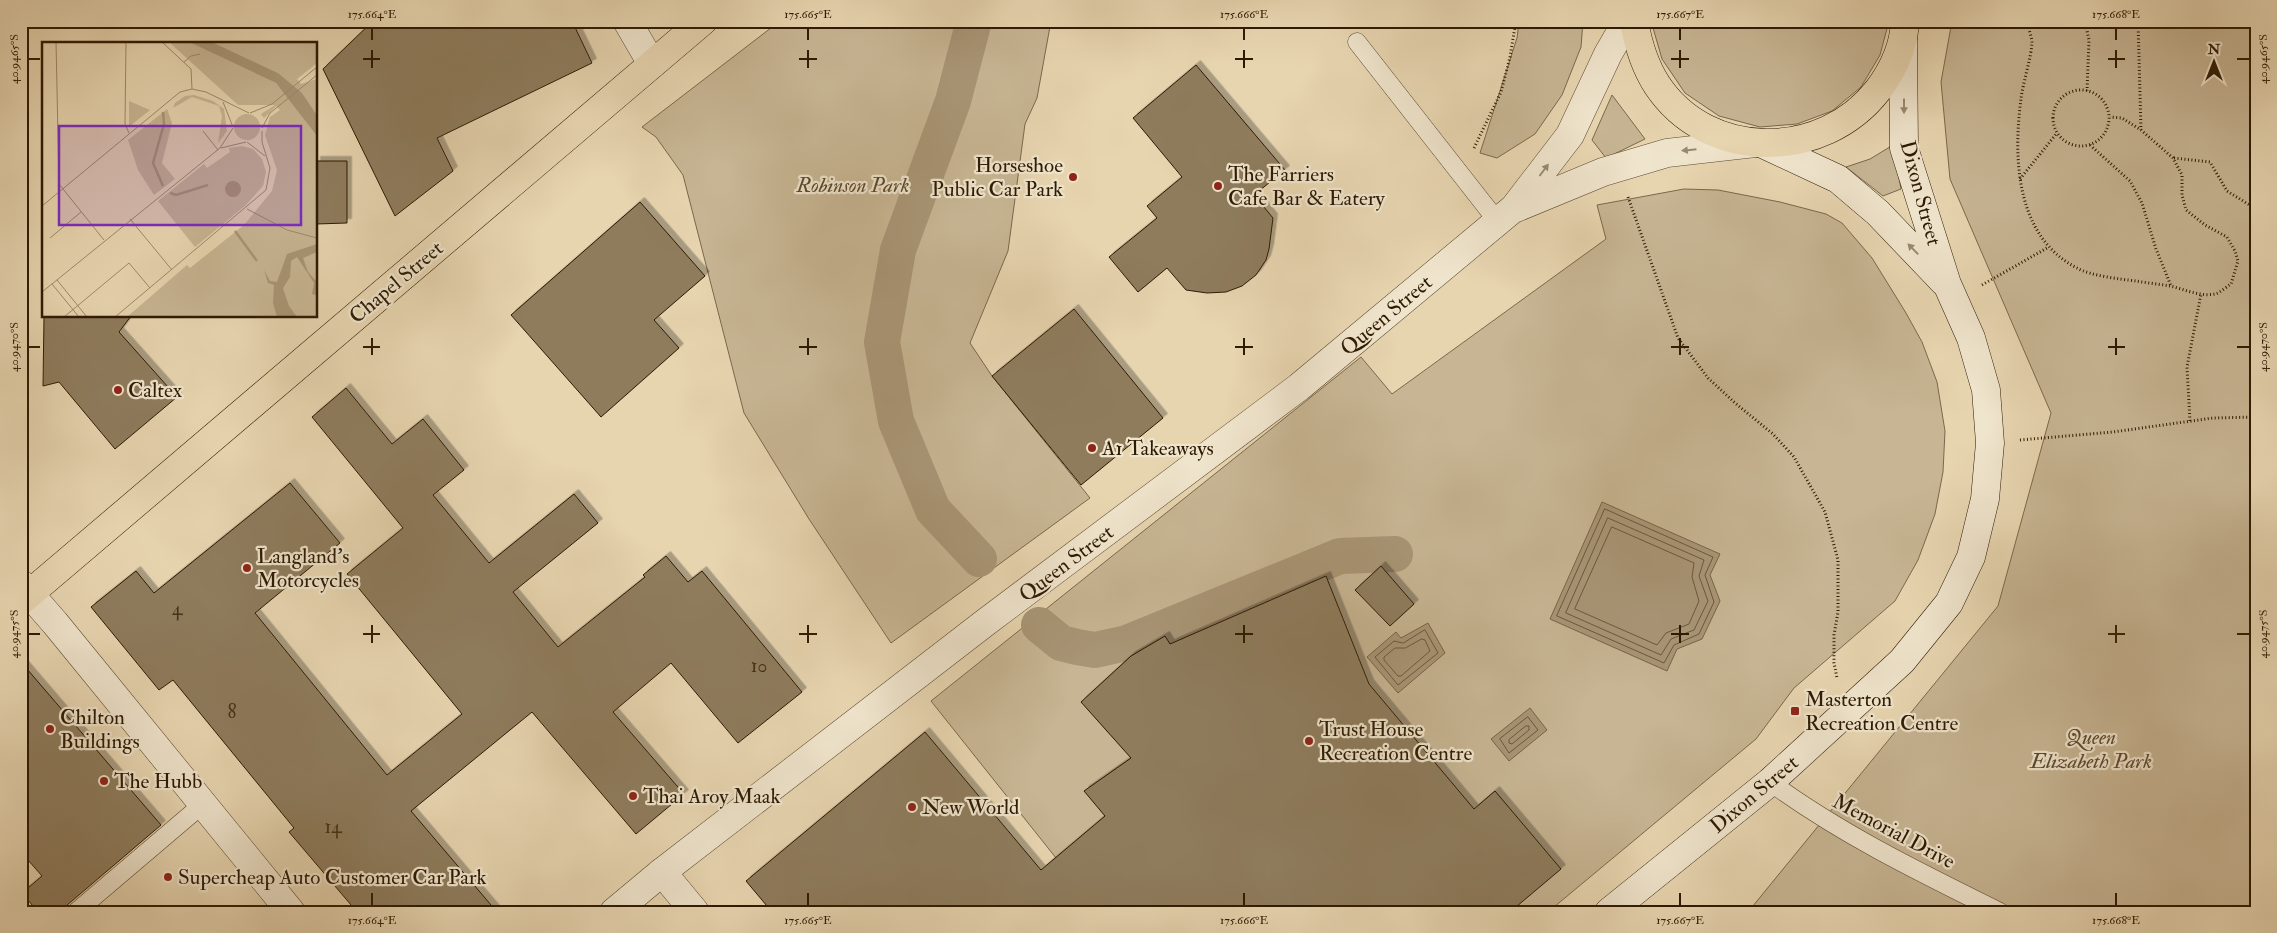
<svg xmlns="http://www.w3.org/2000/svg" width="2277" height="933" font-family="'IM FELL Double Pica',serif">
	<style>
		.green { fill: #c7b593; stroke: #7a684b }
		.water { fill: #a89575; stroke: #776447 }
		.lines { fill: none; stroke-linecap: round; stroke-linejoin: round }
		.shore { stroke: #6a583c; stroke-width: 1 }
		.canal { stroke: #a89575; stroke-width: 36 }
		.building { fill: #8e7b5d; stroke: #2d1a03; filter: url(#shadow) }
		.service-casing { stroke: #5c492e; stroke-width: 19 }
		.minor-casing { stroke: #5c492e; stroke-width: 29 }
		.tertiary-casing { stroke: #5c492e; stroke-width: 29 }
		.secondary-casing { stroke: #2d1a03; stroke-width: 29 }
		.trunk-casing { stroke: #2d1a03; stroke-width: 29 }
		.path { stroke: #2d1a03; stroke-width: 3; stroke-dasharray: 1 2.5; stroke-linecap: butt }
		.service { stroke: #efe4cc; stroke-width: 18 }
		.minor { stroke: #efe4cc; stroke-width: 28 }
		.tertiary { stroke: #efe4cc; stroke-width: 28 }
		.secondary { stroke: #efe4cc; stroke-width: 28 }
		.trunk { stroke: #e7d5b0; stroke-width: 28 }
		.oneway { fill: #988972 }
		.ticks { fill: none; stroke: #2d1a03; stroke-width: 2 }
		.poi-dot { fill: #8f2418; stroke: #efe4cc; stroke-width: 2 }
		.labels { text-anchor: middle; stroke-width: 4.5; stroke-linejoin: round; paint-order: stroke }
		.number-label { font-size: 19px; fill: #45321a }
		.poi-label { font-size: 21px; fill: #2d1a03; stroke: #efe4cc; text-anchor: start }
		.park-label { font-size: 21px; font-style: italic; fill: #5b482e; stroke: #efe4cc }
		.street-label { font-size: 21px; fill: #2d1a03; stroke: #efe4cc }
		.inset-river { fill: none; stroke: #a89575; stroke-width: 2.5 }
		.inset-road { fill: none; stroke: #9d8a6b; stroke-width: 1 }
		.view { fill: #7b2cbf; fill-opacity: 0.15; stroke: #7b2cbf; stroke-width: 2.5 }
		.inset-edge { fill: none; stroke: #2d1a03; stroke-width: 2.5 }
		.neatline { fill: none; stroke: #2d1a03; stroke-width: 2 }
		.ticks-label { font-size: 12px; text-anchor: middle; fill: #2d1a03 }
	</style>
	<defs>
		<filter id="shadow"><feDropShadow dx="4.5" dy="-4.5" stdDeviation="0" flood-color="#0004"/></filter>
	</defs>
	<rect width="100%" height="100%" fill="#e7d5b0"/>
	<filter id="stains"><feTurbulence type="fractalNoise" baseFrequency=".004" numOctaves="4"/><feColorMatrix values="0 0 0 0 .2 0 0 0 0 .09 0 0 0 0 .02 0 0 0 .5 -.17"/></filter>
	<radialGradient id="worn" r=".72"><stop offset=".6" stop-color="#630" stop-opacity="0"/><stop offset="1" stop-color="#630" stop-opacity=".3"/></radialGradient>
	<path class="green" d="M 780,21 L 1051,21 L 1037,98 L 1025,124 L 1008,251 L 970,343 L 992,376 L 1090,498 L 891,643 L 809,519 L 744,413 L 683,175 L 656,137 L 642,127 Z
		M 1519,21 L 1583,21 L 1581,47 L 1562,95 L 1535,134 L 1497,158 L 1480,153 L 1517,38 Z
		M 1651,21 L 1889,21 L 1880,55 L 1861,87 L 1832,111 L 1797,124 L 1760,127 L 1719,116 L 1685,93 L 1662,59 Z
		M 1952,21 L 2256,21 L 2256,912 L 1748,912 L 1998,606 L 2051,413 L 1950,179 L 1941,82 Z
		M 1612,95 L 1645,139 L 1606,158 L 1592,140 Z
		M 1893,145 L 1901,189 L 1883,196 L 1846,167 L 1870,159 Z
		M 1684,189 L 1718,190 L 1780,202 L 1826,214 L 1842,223 L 1872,258 L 1906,313 L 1922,342 L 1937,382 L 1945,431 L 1943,472 L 1935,514 L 1918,560 L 1895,601 L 1794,688 L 1756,739 L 1548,912 L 1099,912 L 931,701 L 1361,357 L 1392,394 L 1606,239 L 1597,205 Z"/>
	<path class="water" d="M 1602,502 L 1720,554 L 1710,575 L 1720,601 L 1702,639 L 1677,649 L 1667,671 L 1550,619 Z
		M 1428,623 L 1445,653 L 1398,693 L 1367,657 L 1396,632 L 1401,638 Z
		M 1530,708 L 1547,730 L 1509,761 L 1491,739 Z"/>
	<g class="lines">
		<path class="shore" d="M 1605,509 L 1713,557 L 1705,575 L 1714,602 L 1699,634 L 1674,645 L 1664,663 L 1557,616 Z
			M 1608,518 L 1704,560 L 1699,576 L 1708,601 L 1694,630 L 1671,639 L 1661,655 L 1566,613 Z
			M 1612,527 L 1694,563 L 1692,577 L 1699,601 L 1689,624 L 1666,633 L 1657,645 L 1575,609 Z
			M 1425,630 L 1438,653 L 1398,685 L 1375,657 L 1394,641 L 1403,643 Z
			M 1422,639 L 1425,640 L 1430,651 L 1401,676 L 1398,676 L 1384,660 L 1384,657 L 1395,648 L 1405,648 Z
			M 1528,717 L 1538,730 L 1509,753 L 1500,739 Z
			M 1526,726 L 1529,726 L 1529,730 L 1512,744 L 1509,743 L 1509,740 Z"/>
		<path class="canal" d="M 974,21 L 953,101 L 898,250 L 882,342 L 896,421 L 933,510 L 979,559
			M 1039,625 L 1061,643 L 1077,647 L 1095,650 L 1127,643 L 1340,556 L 1395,554"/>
	</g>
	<path class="building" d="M 373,21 L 572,21 L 592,63 L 437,138 L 453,171 L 395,216 L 323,69 Z
		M 1196,65 L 1285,170 L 1254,195 L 1273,218 L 1269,249 L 1266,260 L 1256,275 L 1242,286 L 1226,292 L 1207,293 L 1186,290 L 1167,268 L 1138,292 L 1109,257 L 1157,218 L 1147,206 L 1182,177 L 1133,118 Z
		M 316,161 L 347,161 L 347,223 L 316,224 Z
		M 640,202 L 705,276 L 654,320 L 679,348 L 601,417 L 511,315 Z
		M 1074,309 L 1163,418 L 1081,485 L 992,376 Z
		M 44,316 L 131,316 L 119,332 L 177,397 L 115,449 L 59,382 L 43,386 Z
		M 346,388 L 392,444 L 423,419 L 464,470 L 433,495 L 489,563 L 574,494 L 598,523 L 513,592 L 558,647 L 645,577 L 643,575 L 666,556 L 688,582 L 702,571 L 802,692 L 738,743 L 671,663 L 613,712 L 684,794 L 636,834 L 532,712 L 411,811 L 497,912 L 357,912 L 289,832 L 294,828 L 173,680 L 159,690 L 91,607 L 136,571 L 154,593 L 290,483 L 340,543 L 255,613 L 387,775 L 462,714 L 347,574 L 403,528 L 312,417 Z
		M 1381,566 L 1414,604 L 1390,626 L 1355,590 Z
		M 1326,576 L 1369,684 L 1474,809 L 1495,791 L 1561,869 L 1510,912 L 772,912 L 746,881 L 925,732 L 1041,870 L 1105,816 L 1084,791 L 1131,758 L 1081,702 L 1131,656 L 1165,636 L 1170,644 Z
		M 21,662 L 161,825 L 59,912 L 38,912 L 22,893 L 42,876 L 21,852 Z"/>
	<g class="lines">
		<g class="service-casing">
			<path id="service" d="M 1357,42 L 1498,222
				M 1770,782 C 1841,834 1921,873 2000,912
				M 76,912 L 203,804"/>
		</g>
		<g class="minor-casing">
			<path id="minor" d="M 627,21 L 652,64
				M 21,584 L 55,623 L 291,912
				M 662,872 L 695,912"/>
		</g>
		<g class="tertiary-casing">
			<path id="tertiary" d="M 1516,208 L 1603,172 L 1667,153 L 1755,143
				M 614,912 L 662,872 L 986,622 L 1299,387 L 1514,208 L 1570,135 L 1608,54 L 1627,21"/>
		</g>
		<g class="secondary-casing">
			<path id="secondary" d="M 1763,144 L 1838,179 L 1878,213 L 1944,282
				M 1609,912 L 1770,782 L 1902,661 L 1949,603 L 1971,557 L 1985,499 L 1990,443 L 1986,390 L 1971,338 L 1947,284 L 1904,148 L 1903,40"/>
		</g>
		<g class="trunk-casing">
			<path id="trunk" d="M 1634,21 C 1638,44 1644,65 1657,85 C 1708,162 1823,161 1878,90 C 1893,70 1904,47 1905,21
				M 21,601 L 703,21"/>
		</g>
		<path class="path" d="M 2027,21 C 2028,28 2032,37 2032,43 C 2031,59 2023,82 2021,99 C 2013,159 2016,237 2077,268 C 2091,276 2120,279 2136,281 C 2147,283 2159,284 2170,286 C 2184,289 2200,297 2215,294 C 2220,293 2226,287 2231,284 L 2238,261 L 2235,251 L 2227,237 L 2205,225 L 2186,210 L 2182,195 L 2182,175 L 2173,158 L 2141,130 L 2122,118 L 2110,117
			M 2085,21 L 2089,40 L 2087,91
			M 2138,21 L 2141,130
			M2053 118a28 28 0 1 1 56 0a28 28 0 1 1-56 0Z
			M 2090,145 L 2130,181 L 2142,203 L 2156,249 L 2171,286
			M 1474,148 L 1501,92 L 1510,57 L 1516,21
			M 2174,158 L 2210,162 L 2227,191 L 2256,209
			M 2020,179 L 2057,133
			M 1628,197 L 1678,338 L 1708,378 L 1735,403 L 1773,434 L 1794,457 L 1825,512 L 1838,560 L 1838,612 L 1834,635 L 1834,663 L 1837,678
			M 1982,285 L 2047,248
			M 2190,421 L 2187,367 L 2201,294
			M 2020,440 L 2113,432 L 2213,418 L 2256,417"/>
		<use href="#service" class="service"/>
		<use href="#minor" class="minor"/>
		<use href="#tertiary" class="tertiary"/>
		<use href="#secondary" class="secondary"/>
		<use href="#trunk" class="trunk"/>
	</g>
	<defs><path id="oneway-solid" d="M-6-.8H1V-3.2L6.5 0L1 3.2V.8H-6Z" transform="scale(1.25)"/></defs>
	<g class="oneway">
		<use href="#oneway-solid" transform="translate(1904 106) rotate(90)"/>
		<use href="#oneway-solid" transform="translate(1689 150) rotate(174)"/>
		<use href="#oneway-solid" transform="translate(1544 170) rotate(-53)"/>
		<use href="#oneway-solid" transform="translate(1913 249) rotate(-134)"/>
	</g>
	<path class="ticks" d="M 372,28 L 372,40M 808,28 L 808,40M 1244,28 L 1244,40M 1680,28 L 1680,40M 2116,28 L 2116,40M 372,50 L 372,68M 808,50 L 808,68M 1244,50 L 1244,68M 1680,50 L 1680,68M 2116,50 L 2116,68M 28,59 L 40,59M 363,59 L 380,59M 799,59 L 817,59M 1235,59 L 1253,59M 1671,59 L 1689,59M 2108,59 L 2125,59M 2237,59 L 2250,59M 372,338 L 372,355M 808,338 L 808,355M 1244,338 L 1244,355M 1680,338 L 1680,355M 2116,338 L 2116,355M 28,347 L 40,347M 363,347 L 380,347M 799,347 L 817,347M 1235,347 L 1253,347M 1671,347 L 1689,347M 2108,347 L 2125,347M 2237,347 L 2250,347M 372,625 L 372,643M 808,625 L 808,643M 1244,625 L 1244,643M 1680,625 L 1680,643M 2116,625 L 2116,643M 28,634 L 40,634M 363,634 L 380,634M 799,634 L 817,634M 1235,634 L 1253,634M 1671,634 L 1689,634M 2108,634 L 2125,634M 2237,634 L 2250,634M 372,893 L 372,906M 808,893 L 808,906M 1244,893 L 1244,906M 1680,893 L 1680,906M 2116,893 L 2116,906"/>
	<g class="poi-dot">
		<circle cx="1073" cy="177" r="5"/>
		<circle cx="1218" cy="186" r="5"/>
		<circle cx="118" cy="390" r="5"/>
		<circle cx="1092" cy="448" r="5"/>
		<circle cx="247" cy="568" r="5"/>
		<rect x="1790" y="706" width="10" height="10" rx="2.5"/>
		<circle cx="50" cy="729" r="5"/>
		<circle cx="1309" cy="741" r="5"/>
		<circle cx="104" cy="781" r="5"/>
		<circle cx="633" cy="796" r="5"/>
		<circle cx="912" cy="807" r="5"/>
		<circle cx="168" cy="877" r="5"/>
	</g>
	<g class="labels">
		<g class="number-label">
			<text x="177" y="615">4</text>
			<text x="759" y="672">10</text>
			<text x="232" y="718">8</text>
			<text x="333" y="833">14</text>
		</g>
		<g class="poi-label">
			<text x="1063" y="172" text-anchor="end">Horseshoe<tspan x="1063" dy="24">Public Car Park</tspan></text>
			<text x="1228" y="181">The Farriers<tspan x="1228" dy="24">Cafe Bar &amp; Eatery</tspan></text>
			<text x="128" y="397">Caltex</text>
			<text x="1102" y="455">A1 Takeaways</text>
			<text x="257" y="563">Langland's<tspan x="257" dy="24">Motorcycles</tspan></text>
			<text x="1805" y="706">Masterton<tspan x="1805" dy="24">Recreation Centre</tspan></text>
			<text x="60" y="724">Chilton<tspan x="60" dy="24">Buildings</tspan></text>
			<text x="1319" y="736">Trust House<tspan x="1319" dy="24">Recreation Centre</tspan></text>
			<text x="114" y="788">The Hubb</text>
			<text x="643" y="803">Thai Aroy Maak</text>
			<text x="922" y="814">New World</text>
			<text x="178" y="884">Supercheap Auto Customer Car Park</text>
		</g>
		<g class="park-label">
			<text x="853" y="192">Robinson Park</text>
			<text x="2091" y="744">Queen<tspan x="2091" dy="24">Elizabeth Park</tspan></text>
		</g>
		<g class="street-label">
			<text transform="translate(1921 193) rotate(75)" y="7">Dixon Street</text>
			<text transform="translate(396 282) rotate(-40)" y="7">Chapel Street</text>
			<text transform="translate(1386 315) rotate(-40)" y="7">Queen Street</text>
			<text transform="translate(1066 563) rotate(-37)" y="7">Queen Street</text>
			<text transform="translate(1754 794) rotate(-40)" y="7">Dixon Street</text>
			<text transform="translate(1894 831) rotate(28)" y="7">Memorial Drive</text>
		</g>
	</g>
	<g transform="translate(42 42)">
		<rect width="275" height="275" fill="#e7d5b0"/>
		<path d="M 127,0 L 147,0 L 234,41 L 245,53 L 253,46 L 236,31 L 170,0 L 275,0 L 275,21 L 255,37 L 259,42 L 275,37 L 275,73 L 260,51 L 246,55 L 275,94 L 275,275 L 85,275 L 145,223 L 148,226 L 202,183 L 230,149 L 235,128 L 223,93 L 228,75 L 238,68 L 234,64 L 222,76 L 219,72 L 233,63 L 196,63 ZM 152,53 L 171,59 L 182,67 L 185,89 L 176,101 L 180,74 L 177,64 L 150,55 L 131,66 L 133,61 L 143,54 ZM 87,59 L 108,68 L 88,84 L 87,83 ZM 125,67 L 130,81 L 120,121 L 133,137 L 112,153 L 96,128 L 86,98 ZM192 85a13 13 0 1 1 26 0a13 13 0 1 1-26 0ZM 200,104 L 211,107 L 220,117 L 224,130 L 221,144 L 204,163 L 153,205 L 116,159 L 162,122 L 165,126 L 188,110 L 187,106 Z" fill="#c7b593"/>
		<path d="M 147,0 L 170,0 L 236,31 L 260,51 L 275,73 L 275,94 L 234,41 ZM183 147a8 8 0 1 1 16 0a8 8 0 1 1-16 0ZM 275,202 L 275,210 L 261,216 L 266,230 L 275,240 L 274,253 L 270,252 L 272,241 L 255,215 L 249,219 L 248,235 L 241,246 L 247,264 L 255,275 L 235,275 L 231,261 L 232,243 L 226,241 L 222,228 L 228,239 L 235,240 L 245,212 Z" fill="#a89575"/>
		<path class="inset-river" d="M 121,70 L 122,82 L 111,121 L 121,144M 128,151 L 134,153 L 166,143M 193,189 L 215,219"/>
		<path class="inset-road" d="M 14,0 L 17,142 L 62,198M 84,0 L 83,82 L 87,91M 120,0 L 149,27 L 150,47M 142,20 L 149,14 L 158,12M 181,60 L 191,85M 208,71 L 230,62 L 275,25M 220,86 L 228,71 L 275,33M 161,89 L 176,108M 205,100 L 223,114M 179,106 L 204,100M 0,164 L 138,50 L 150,47 L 164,50 L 207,71M 205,167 L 245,188 L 275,196M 88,177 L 130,228M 8,196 L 39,170M 15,238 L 45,275M 10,242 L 37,275M 0,250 L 178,106 L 191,86M 22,275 L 87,221 L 108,246M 73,275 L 224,148 L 228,126 L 220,100 L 220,89"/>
		<path class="view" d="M 17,84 L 259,84 L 259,183 L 17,183 Z"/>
		<rect width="275" height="275" class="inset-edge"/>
	</g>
	<rect width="2277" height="933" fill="none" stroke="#e7d5b0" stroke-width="55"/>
	<g transform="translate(2214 62)" stroke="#efe4cc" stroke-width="4" paint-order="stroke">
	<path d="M0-4L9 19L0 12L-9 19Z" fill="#2d1a03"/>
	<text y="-8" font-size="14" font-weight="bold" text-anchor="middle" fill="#2d1a03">N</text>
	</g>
	<rect x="28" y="28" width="2222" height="878" class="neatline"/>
	<g class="ticks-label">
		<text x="372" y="18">175.664°E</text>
		<text x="808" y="18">175.665°E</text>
		<text x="1244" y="18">175.666°E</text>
		<text x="1680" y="18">175.667°E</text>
		<text x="2116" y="18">175.668°E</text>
		<text transform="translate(14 59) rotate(-90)" y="4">40.9465°S</text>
		<text transform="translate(2263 59) rotate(-90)" y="4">40.9465°S</text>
		<text transform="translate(14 347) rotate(-90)" y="4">40.9470°S</text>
		<text transform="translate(2263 347) rotate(-90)" y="4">40.9470°S</text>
		<text transform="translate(14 634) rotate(-90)" y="4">40.9475°S</text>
		<text transform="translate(2263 634) rotate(-90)" y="4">40.9475°S</text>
		<text x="372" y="924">175.664°E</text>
		<text x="808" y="924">175.665°E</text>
		<text x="1244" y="924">175.666°E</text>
		<text x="1680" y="924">175.667°E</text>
		<text x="2116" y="924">175.668°E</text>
	</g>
	<rect width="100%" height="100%" filter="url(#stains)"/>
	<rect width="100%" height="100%" fill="url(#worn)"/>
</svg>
